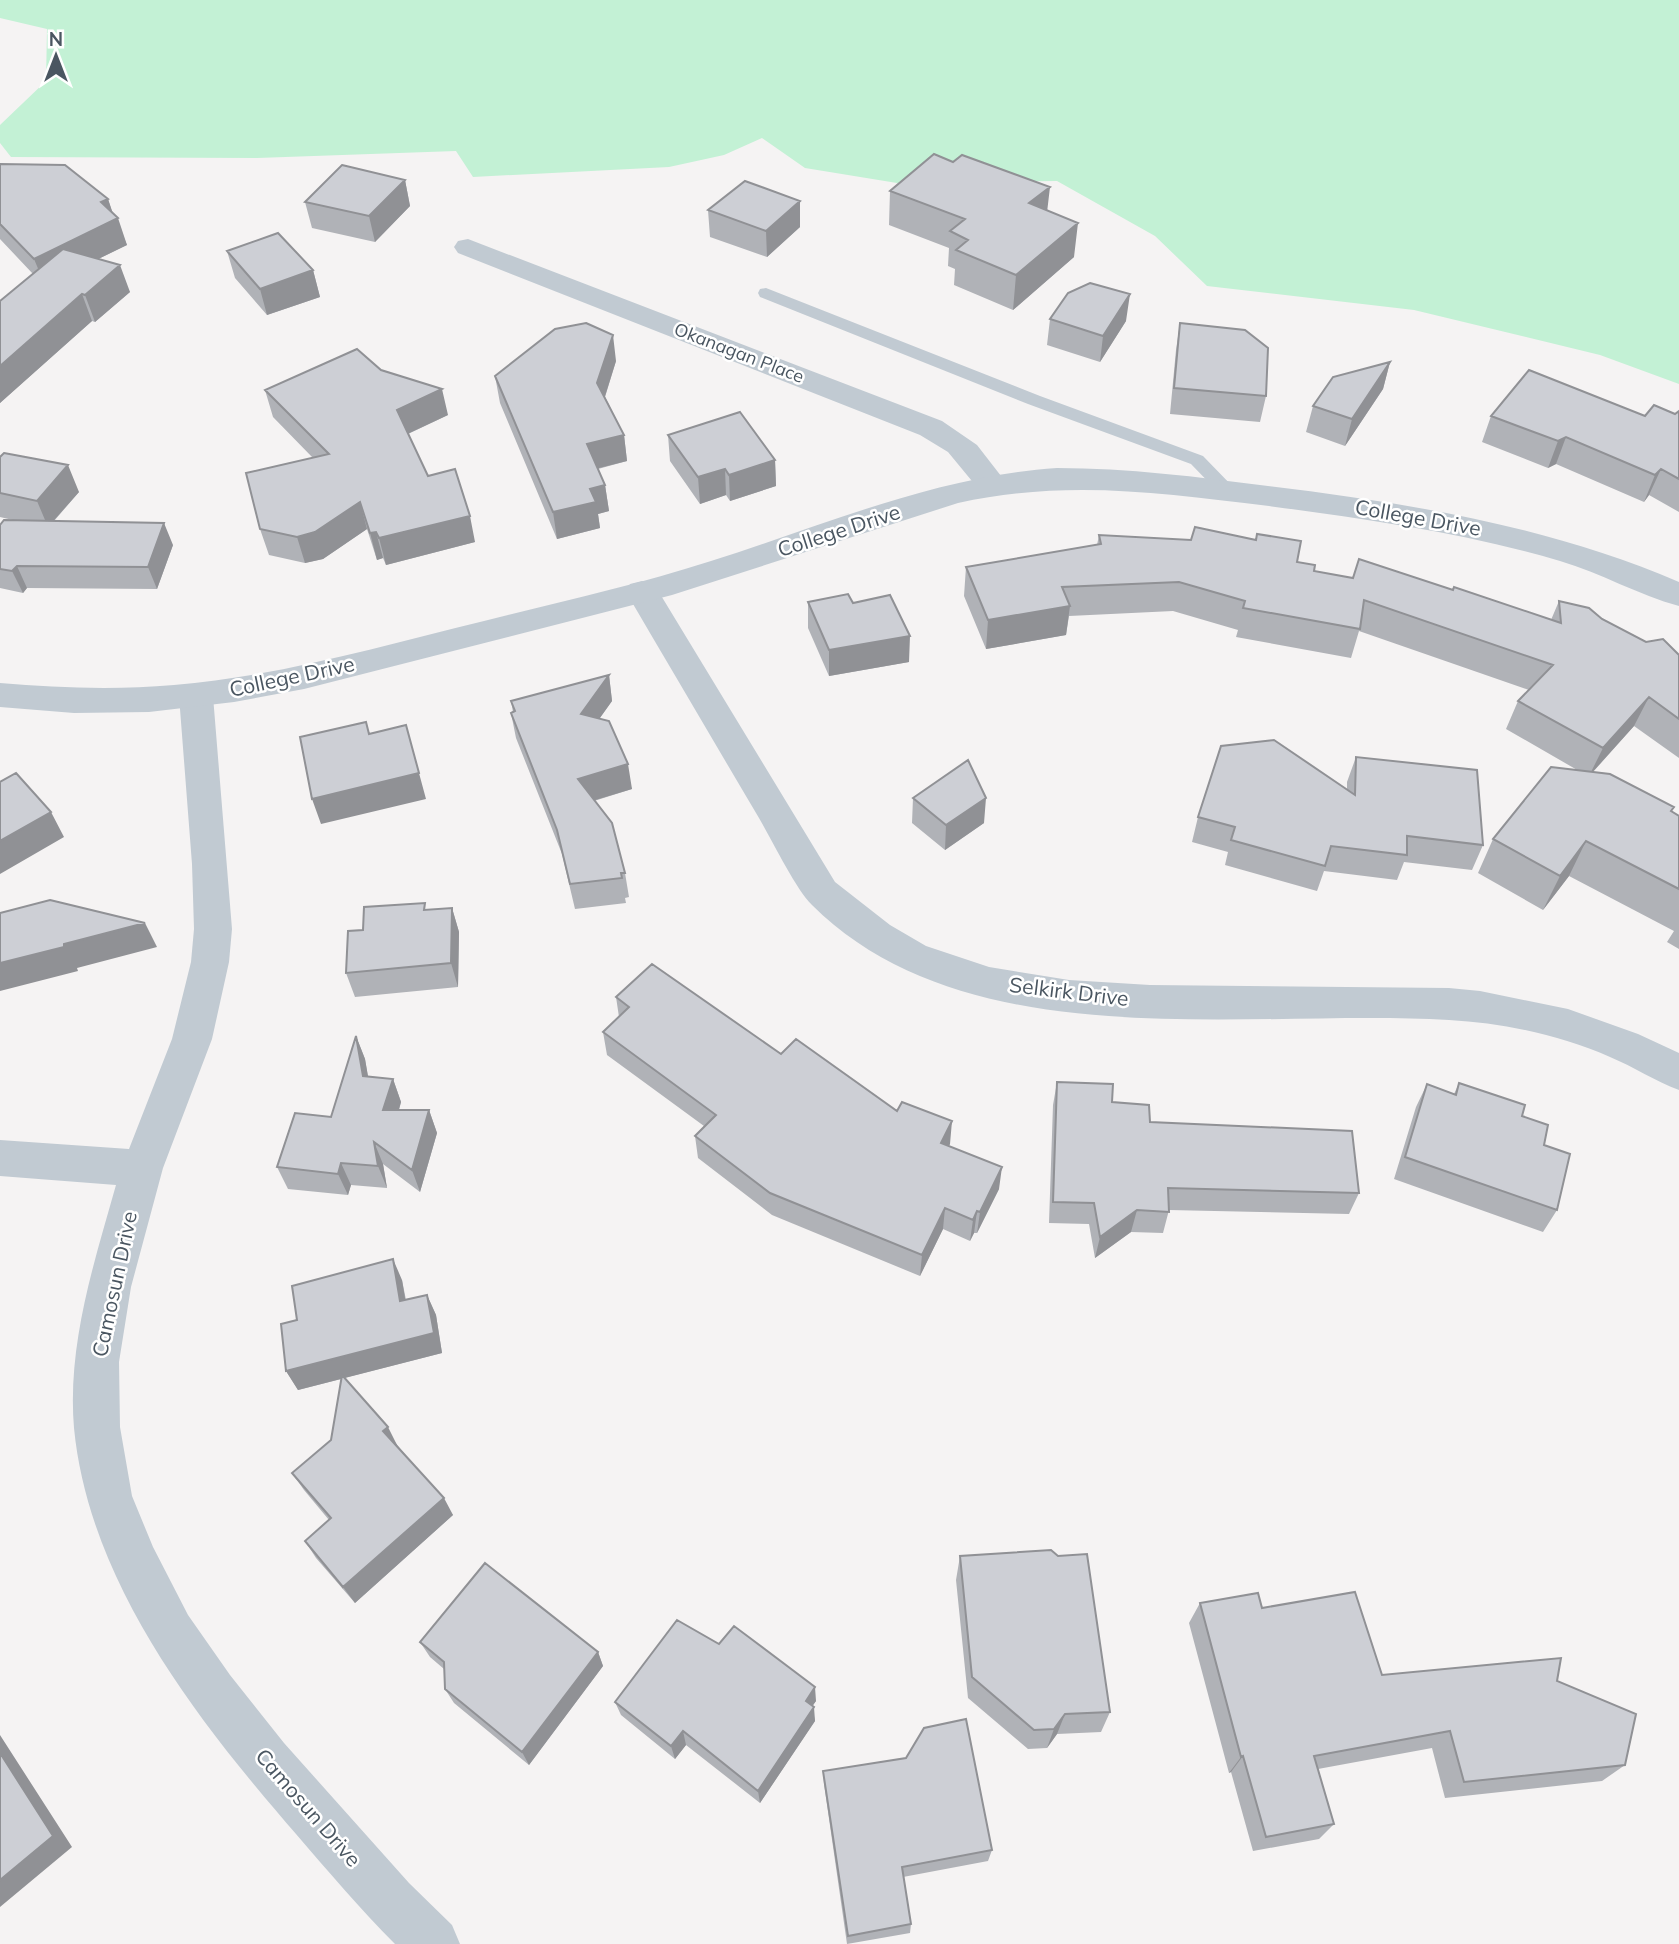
<svg xmlns="http://www.w3.org/2000/svg" width="1679" height="1944" font-family="Mulish,sans-serif">
	<style>
		.green { fill: #c3f1d5 }
		.lines { fill: none; stroke-linecap: round; stroke-linejoin: round }
		.service { fill: #c1cad2; fill-rule: evenodd }
		.minor { fill: #c1cad2; fill-rule: evenodd }
		.tertiary { fill: #c1cad2; fill-rule: evenodd }
		.wall { fill: #b0b2b7 }
		.shaded-wall { fill: #909195 }
		.building { fill: #cdcfd5; stroke: #909195; stroke-width: 2 }
		.labels { text-anchor: middle; stroke-width: 5; stroke-linejoin: round; paint-order: stroke }
		.far-street-label { font-size: 18px; fill: #4a5661; stroke: #fff }
		.street-label { font-size: 21px; fill: #4a5661; stroke: #fff }
	</style>
	<rect width="100%" height="100%" fill="#f5f3f3"/>
	<path class="green" d="M 0,0 L 1679,0 L 1679,384 L 1600,355 L 1414,310 L 1207,286 L 1155,236 L 1057,181 L 897,183 L 805,168 L 762,138 L 724,155 L 669,167 L 473,177 L 456,151 L 257,158 L 11,157 L 0,143 L 0,125 L 46,81 L 47,29 L 0,18 Z"/>
	<g class="lines">
		<path class="service" d="M 766,288 L 1040,396 L 1203,456 L 1237,491 L 1228,497 L 1221,495 L 1191,464 L 1028,404 L 760,297 L 758,293 L 760,289 Z"/>
		<path class="minor" d="M 468,239 L 942,421 L 977,445 L 1008,485 L 1003,492 L 992,495 L 981,492 L 948,452 L 920,435 L 458,253 L 454,247 L 458,241 Z
			M 642,581 L 654,584 L 835,882 L 890,925 L 926,946 L 989,967 L 1069,980 L 1150,985 L 1449,988 L 1480,991 L 1568,1009 L 1638,1034 L 1679,1053 L 1679,1090 C 1655,1081 1634,1067 1610,1057 C 1560,1035 1503,1023 1449,1020 C 1247,1008 969,1061 812,905 C 795,888 772,840 759,818 C 714,742 670,667 626,592 L 630,584 Z
			M 196,684 L 208,687 L 213,696 L 232,929 L 229,962 L 212,1039 L 163,1168 L 131,1287 L 119,1362 L 120,1427 L 132,1496 L 153,1547 L 188,1615 L 230,1675 L 284,1743 L 409,1883 L 452,1925 L 460,1944 L 395,1944 C 360,1909 328,1871 296,1834 C 198,1721 89,1583 74,1428 C 67,1345 94,1263 116,1185 L 0,1176 L 0,1140 L 129,1149 L 172,1039 L 191,962 L 194,929 L 192,864 L 179,696 L 184,687 Z"/>
		<path class="tertiary" d="M 1057,468 C 1128,468 1198,477 1268,486 C 1409,503 1548,526 1679,582 L 1679,606 C 1638,595 1601,573 1560,561 C 1465,533 1367,519 1269,506 C 1159,493 1068,479 958,503 L 672,595 L 304,689 L 234,702 L 149,712 L 74,713 L 0,707 L 0,683 C 58,688 116,690 174,685 C 280,676 382,646 484,621 C 560,602 636,585 711,561 C 825,525 936,476 1057,468 Z"/>
	</g>
	<path class="wall" d="M 0,164 L 108,199 L 113,214 L 127,245 L 98,259 L 130,292 L 95,322 L 92,321 L 0,403 L 0,301 L 33,274 L 0,239 Z
		M 405,180 L 410,206 L 375,242 L 312,228 L 305,202 Z
		M 890,191 L 1047,211 L 1074,257 L 1013,310 L 954,285 L 955,269 L 948,266 L 949,248 L 889,225 Z
		M 800,201 L 800,227 L 767,257 L 710,237 L 708,210 Z
		M 227,251 L 313,270 L 320,297 L 267,315 L 235,278 Z
		M 1050,319 L 1126,321 L 1100,362 L 1047,345 Z
		M 1180,323 L 1266,396 L 1260,422 L 1170,414 L 1176,350 Z
		M 616,361 L 605,397 L 624,435 L 627,461 L 598,469 L 605,485 L 609,511 L 598,514 L 600,528 L 557,539 L 500,403 L 495,376 Z
		M 1390,362 L 1383,389 L 1345,446 L 1306,432 L 1313,406 Z
		M 381,370 L 448,415 L 408,434 L 428,476 L 475,542 L 386,565 L 383,558 L 377,560 L 367,529 L 323,559 L 305,563 L 269,555 L 260,529 L 313,458 L 273,417 L 265,390 Z
		M 1679,411 L 1679,512 L 1649,495 L 1644,502 L 1556,464 L 1548,468 L 1482,442 L 1491,416 L 1645,416 L 1675,414 Z
		M 668,435 L 775,460 L 776,486 L 730,501 L 726,495 L 700,504 L 670,461 Z
		M 0,457 L 79,492 L 54,521 L 173,545 L 157,589 L 27,588 L 23,593 L 0,588 L 0,525 L 17,521 L 0,517 Z
		M 1099,535 L 1297,562 L 1314,571 L 1353,578 L 1453,590 L 1551,620 L 1559,601 L 1602,619 L 1646,642 L 1679,655 L 1679,758 L 1634,726 L 1593,772 L 1674,807 L 1672,811 L 1679,816 L 1679,949 L 1667,942 L 1674,931 L 1569,876 L 1543,910 L 1478,873 L 1493,839 L 1579,771 L 1506,729 L 1518,701 L 1529,690 L 1359,631 L 1351,658 L 1236,637 L 1238,630 L 1173,611 L 1069,616 L 1066,635 L 986,649 L 964,596 L 966,567 L 1097,545 Z
		M 808,602 L 909,662 L 829,676 L 808,628 Z
		M 609,675 L 612,701 L 599,719 L 632,789 L 594,801 L 625,873 L 629,897 L 625,898 L 626,903 L 575,909 L 562,854 L 516,738 L 511,713 L 513,712 L 511,701 Z
		M 1356,757 L 1483,845 L 1472,870 L 1404,862 L 1397,880 L 1324,871 L 1317,891 L 1225,865 L 1228,852 L 1192,842 L 1198,817 L 1347,790 L 1347,782 Z
		M 913,798 L 984,823 L 945,850 L 912,823 Z
		M 452,908 L 459,932 L 458,987 L 355,997 L 346,973 L 363,930 L 427,910 Z
		M 616,997 L 781,1054 L 897,1111 L 950,1144 L 948,1146 L 999,1189 L 977,1233 L 974,1233 L 970,1241 L 943,1229 L 920,1276 L 772,1215 L 698,1158 L 695,1136 L 704,1126 L 607,1055 L 603,1032 L 619,1017 Z
		M 356,1036 L 365,1059 L 368,1077 L 393,1079 L 401,1102 L 399,1110 L 429,1110 L 437,1133 L 420,1192 L 383,1164 L 387,1188 L 351,1185 L 348,1195 L 288,1189 L 277,1167 L 331,1117 Z
		M 1057,1082 L 1112,1102 L 1150,1122 L 1359,1193 L 1349,1214 L 1169,1210 L 1163,1233 L 1131,1232 L 1095,1258 L 1089,1224 L 1049,1223 L 1053,1105 Z
		M 1459,1083 L 1522,1116 L 1544,1145 L 1557,1210 L 1543,1232 L 1394,1179 L 1416,1107 L 1427,1084 L 1454,1094 Z
		M 402,1280 L 406,1300 L 427,1295 L 436,1315 L 442,1353 L 344,1378 L 453,1515 L 355,1603 L 316,1558 L 305,1541 L 329,1520 L 304,1490 L 292,1473 L 331,1440 L 341,1379 L 298,1390 L 286,1371 L 297,1320 Z
		M 960,1556 L 1110,1712 L 1101,1732 L 1057,1734 L 1047,1748 L 1028,1749 L 968,1698 L 956,1580 Z
		M 1200,1603 L 1262,1608 L 1382,1675 L 1557,1681 L 1625,1765 L 1602,1781 L 1445,1798 L 1432,1748 L 1318,1769 L 1334,1824 L 1319,1839 L 1253,1851 L 1231,1772 L 1229,1773 L 1189,1623 Z
		M 420,1642 L 598,1652 L 603,1666 L 529,1765 L 454,1703 L 445,1689 L 444,1669 L 430,1657 Z
		M 816,1701 L 812,1706 L 815,1721 L 760,1803 L 686,1745 L 675,1759 L 621,1715 L 615,1702 Z
		M 823,1771 L 992,1850 L 988,1861 L 903,1877 L 911,1924 L 910,1933 L 847,1944 L 824,1784 Z"/>
	<path class="shaded-wall" d="M 405,180 L 410,206 L 375,242 L 369,216 Z
		M 1050,187 L 1046,221 L 1029,203 Z
		M 108,199 L 115,220 L 118,218 L 127,245 L 45,285 L 34,259 L 101,202 Z
		M 800,201 L 800,227 L 767,257 L 766,231 Z
		M 1078,223 L 1074,257 L 1013,310 L 1016,275 Z
		M 120,265 L 130,292 L 95,322 L 85,295 Z
		M 313,270 L 320,297 L 267,315 L 260,289 Z
		M 82,294 L 92,321 L 0,403 L 0,366 Z
		M 1130,294 L 1126,321 L 1100,362 L 1103,336 Z
		M 613,335 L 616,361 L 601,409 L 597,383 Z
		M 1390,362 L 1383,389 L 1345,446 L 1352,419 Z
		M 442,389 L 448,415 L 403,436 L 397,410 Z
		M 624,435 L 627,461 L 591,470 L 587,444 Z
		M 1566,437 L 1556,464 L 1548,468 L 1558,441 Z
		M 775,460 L 776,486 L 730,501 L 729,475 Z
		M 68,465 L 79,492 L 48,527 L 37,501 Z
		M 725,469 L 726,495 L 700,504 L 698,477 Z
		M 1661,469 L 1649,495 L 1644,502 L 1655,475 Z
		M 605,485 L 609,511 L 598,514 L 600,528 L 557,539 L 553,512 L 590,489 Z
		M 360,502 L 367,529 L 323,559 L 305,563 L 297,537 Z
		M 470,516 L 475,542 L 386,565 L 379,538 Z
		M 164,523 L 173,545 L 157,589 L 148,567 Z
		M 376,532 L 383,558 L 377,560 L 370,533 Z
		M 17,566 L 27,588 L 23,593 L 12,571 Z
		M 1070,606 L 1066,635 L 986,649 L 988,620 Z
		M 910,636 L 909,662 L 829,676 L 829,650 Z
		M 609,675 L 612,701 L 585,739 L 581,714 Z
		M 1649,697 L 1634,726 L 1589,776 L 1603,748 Z
		M 406,725 L 426,799 L 321,824 L 312,799 Z
		M 628,764 L 632,789 L 582,804 L 578,779 Z
		M 986,798 L 984,823 L 945,850 L 946,825 Z
		M 51,812 L 64,837 L 0,874 L 0,841 Z
		M 1586,841 L 1569,876 L 1543,910 L 1560,876 Z
		M 452,908 L 459,932 L 458,987 L 451,963 Z
		M 145,923 L 157,947 L 77,968 L 78,971 L 0,991 L 0,963 L 64,944 Z
		M 356,1036 L 365,1059 L 372,1099 L 363,1076 Z
		M 393,1079 L 401,1102 L 392,1133 L 383,1110 Z
		M 429,1110 L 437,1133 L 420,1192 L 412,1170 Z
		M 952,1121 L 950,1144 L 939,1165 L 941,1143 Z
		M 374,1142 L 383,1164 L 387,1188 L 378,1166 Z
		M 341,1163 L 351,1185 L 348,1195 L 338,1174 Z
		M 1002,1167 L 999,1189 L 977,1233 L 980,1212 Z
		M 945,1208 L 943,1229 L 920,1276 L 922,1255 Z
		M 1137,1210 L 1131,1232 L 1095,1258 L 1100,1237 Z
		M 977,1211 L 974,1233 L 970,1241 L 973,1220 Z
		M 393,1259 L 402,1280 L 409,1322 L 400,1301 Z
		M 427,1295 L 436,1315 L 442,1353 L 298,1390 L 286,1371 Z
		M 388,1427 L 397,1445 L 393,1449 L 383,1431 Z
		M 444,1498 L 453,1515 L 355,1603 L 343,1587 Z
		M 598,1652 L 603,1666 L 529,1765 L 522,1752 Z
		M 815,1687 L 816,1701 L 807,1714 L 806,1701 Z
		M 814,1707 L 815,1721 L 760,1803 L 758,1791 Z
		M 1065,1714 L 1057,1734 L 1047,1748 L 1054,1729 Z
		M 683,1731 L 686,1745 L 675,1759 L 671,1746 Z
		M 0,1735 L 72,1847 L 0,1907 Z
		M 1243,1756 L 1231,1772 L 1229,1773 L 1241,1757 Z"/>
	<path class="building" d="M 934,154 L 953,162 L 962,155 L 1050,187 L 1029,203 L 1078,223 L 1016,275 L 956,250 L 968,240 L 950,231 L 965,219 L 890,191 Z
		M 0,164 L 65,165 L 108,199 L 101,202 L 118,218 L 34,259 L 0,224 Z
		M 342,165 L 405,180 L 369,216 L 305,202 Z
		M 745,181 L 800,201 L 766,231 L 708,210 Z
		M 278,233 L 313,270 L 260,289 L 227,251 Z
		M 63,249 L 120,265 L 85,295 L 82,294 L 0,366 L 0,301 Z
		M 1090,283 L 1130,294 L 1103,336 L 1050,319 L 1068,293 Z
		M 586,323 L 613,335 L 597,383 L 624,435 L 587,444 L 605,485 L 590,489 L 596,502 L 553,512 L 495,376 L 555,329 Z
		M 1180,323 L 1245,330 L 1268,348 L 1266,396 L 1174,388 Z
		M 357,349 L 381,370 L 442,389 L 397,410 L 428,476 L 455,469 L 470,516 L 379,538 L 376,532 L 370,533 L 360,502 L 315,532 L 297,537 L 260,529 L 246,473 L 329,454 L 265,390 Z
		M 1390,362 L 1352,419 L 1313,406 L 1333,377 Z
		M 1529,370 L 1645,416 L 1654,405 L 1675,414 L 1679,411 L 1679,479 L 1661,469 L 1655,475 L 1566,437 L 1558,441 L 1491,416 Z
		M 740,412 L 775,460 L 729,475 L 725,469 L 698,477 L 668,435 Z
		M 4,453 L 68,465 L 37,501 L 0,493 L 0,457 Z
		M 4,520 L 164,523 L 148,567 L 17,566 L 12,571 L 0,569 L 0,525 Z
		M 1195,527 L 1256,540 L 1257,534 L 1301,541 L 1297,562 L 1315,565 L 1314,571 L 1353,578 L 1359,559 L 1453,590 L 1454,587 L 1561,623 L 1559,601 L 1589,608 L 1602,619 L 1646,642 L 1663,639 L 1679,655 L 1679,719 L 1649,697 L 1603,748 L 1518,701 L 1553,665 L 1364,600 L 1360,629 L 1243,608 L 1245,601 L 1179,582 L 1062,587 L 1070,606 L 988,620 L 966,567 L 1101,544 L 1099,535 L 1191,540 Z
		M 848,594 L 853,603 L 890,595 L 910,636 L 829,650 L 808,602 Z
		M 609,675 L 581,714 L 609,721 L 628,764 L 578,779 L 612,823 L 625,873 L 621,873 L 622,878 L 570,884 L 557,830 L 511,713 L 515,711 L 511,701 Z
		M 366,722 L 369,734 L 406,725 L 419,773 L 312,799 L 300,737 Z
		M 1274,740 L 1355,795 L 1356,757 L 1477,770 L 1483,845 L 1407,836 L 1407,855 L 1331,846 L 1325,866 L 1231,840 L 1235,827 L 1198,817 L 1221,746 Z
		M 968,760 L 986,798 L 946,825 L 913,798 Z
		M 1551,767 L 1610,774 L 1674,807 L 1671,811 L 1679,816 L 1679,889 L 1586,841 L 1560,876 L 1493,839 Z
		M 16,773 L 51,812 L 0,841 L 0,782 Z
		M 50,900 L 145,923 L 64,944 L 64,947 L 0,963 L 0,913 Z
		M 425,903 L 424,910 L 452,908 L 451,963 L 346,973 L 348,931 L 363,930 L 364,907 Z
		M 652,964 L 781,1054 L 796,1039 L 897,1111 L 902,1102 L 952,1121 L 941,1143 L 1002,1167 L 980,1212 L 977,1211 L 973,1220 L 945,1208 L 922,1255 L 770,1193 L 695,1136 L 716,1115 L 603,1032 L 629,1007 L 616,997 Z
		M 356,1036 L 363,1076 L 393,1079 L 383,1110 L 429,1110 L 412,1170 L 374,1142 L 378,1166 L 341,1163 L 338,1174 L 277,1167 L 295,1113 L 331,1117 Z
		M 1057,1082 L 1113,1084 L 1112,1102 L 1149,1105 L 1150,1122 L 1352,1131 L 1359,1193 L 1168,1188 L 1169,1212 L 1137,1210 L 1100,1237 L 1094,1203 L 1053,1202 Z
		M 1459,1083 L 1525,1105 L 1522,1116 L 1548,1125 L 1544,1145 L 1570,1154 L 1557,1210 L 1405,1157 L 1427,1084 L 1456,1095 Z
		M 393,1259 L 400,1301 L 427,1295 L 434,1333 L 286,1371 L 281,1324 L 297,1320 L 292,1286 Z
		M 342,1375 L 388,1427 L 383,1431 L 444,1498 L 343,1587 L 305,1541 L 331,1518 L 292,1473 L 331,1440 Z
		M 1051,1550 L 1058,1556 L 1087,1554 L 1110,1712 L 1065,1714 L 1054,1729 L 1034,1730 L 972,1677 L 960,1556 Z
		M 485,1563 L 598,1652 L 522,1752 L 445,1689 L 444,1662 L 420,1642 Z
		M 1355,1592 L 1382,1675 L 1561,1658 L 1557,1681 L 1636,1714 L 1625,1765 L 1464,1782 L 1450,1731 L 1314,1756 L 1334,1824 L 1266,1837 L 1243,1756 L 1241,1757 L 1200,1603 L 1258,1593 L 1262,1608 Z
		M 677,1620 L 719,1644 L 734,1626 L 815,1687 L 806,1701 L 814,1707 L 758,1791 L 683,1731 L 671,1746 L 615,1702 Z
		M 966,1719 L 992,1850 L 902,1867 L 911,1924 L 848,1936 L 823,1771 L 906,1758 L 924,1728 Z
		M 0,1753 L 53,1836 L 0,1880 Z"/>
	<g class="labels">
		<g class="far-street-label">
			<text transform="translate(739 353) rotate(21)" y="6">Okanagan Place</text>
		</g>
		<g class="street-label">
			<text transform="translate(1418 518) rotate(10)" y="7">College Drive</text>
			<text transform="translate(839 531) rotate(-18)" y="7">College Drive</text>
			<text transform="translate(292 677) rotate(-12)" y="7">College Drive</text>
			<text transform="translate(1069 992) rotate(7)" y="7">Selkirk Drive</text>
			<text transform="translate(115 1284) rotate(-78)" y="7">Camosun Drive</text>
			<text transform="translate(308 1808) rotate(49)" y="7">Camosun Drive</text>
		</g>
	</g>
	<g transform="translate(56 56)" stroke="#ffffff" stroke-width="5" paint-order="stroke">
	<path d="M0-5L12 26L0 18L-12 26Z" fill="#4a5661"/>
	<text y="-10" font-size="19" font-weight="bold" text-anchor="middle" fill="#4a5661">N</text>
	</g>
</svg>
